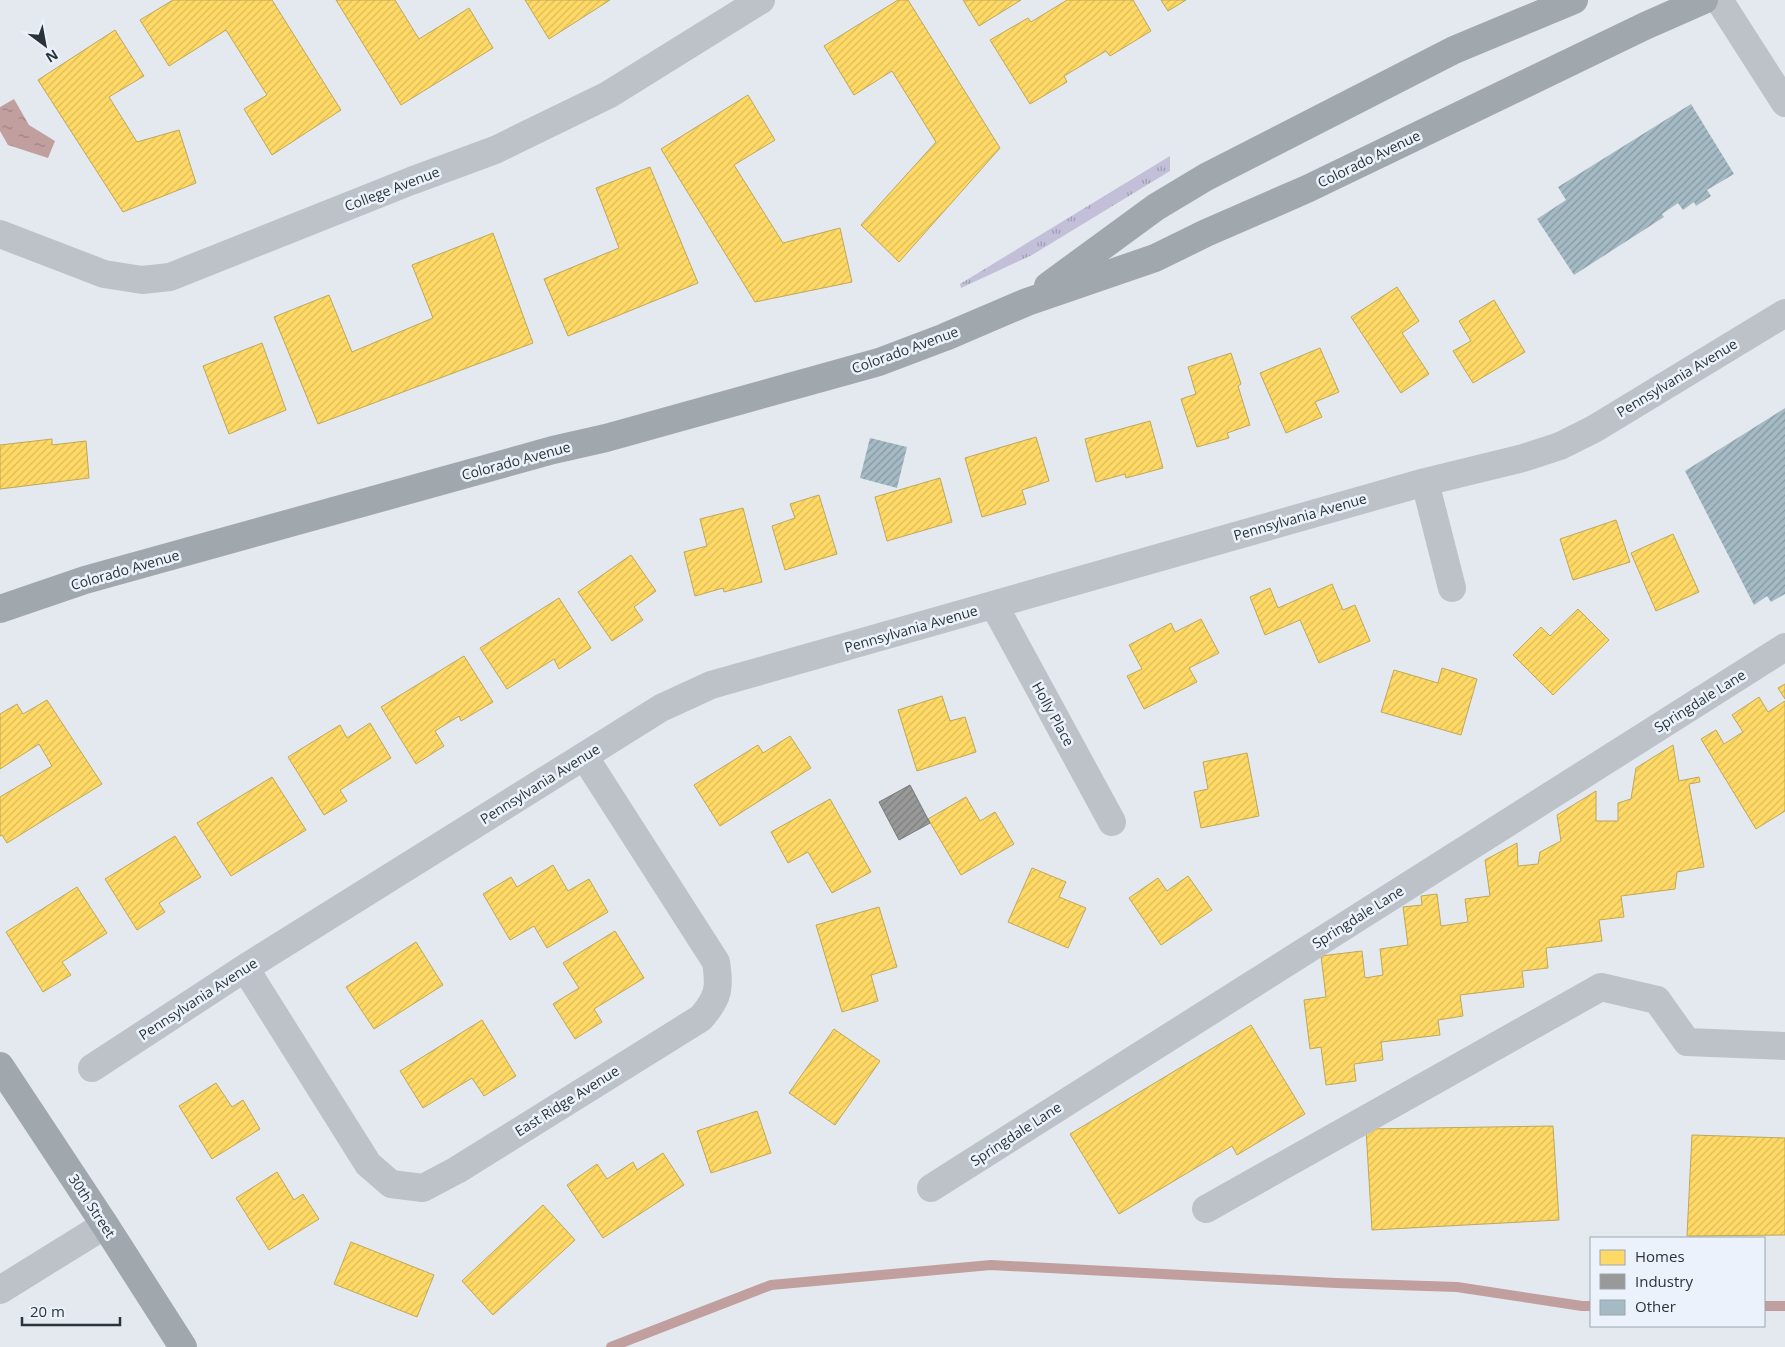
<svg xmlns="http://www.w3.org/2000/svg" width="1785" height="1347" font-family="'Open Sans',sans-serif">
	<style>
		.grass { fill: url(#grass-tufts) }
		.water { fill: url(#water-ripples) }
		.homes { fill: url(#homes-hatch); stroke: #bfa859 }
		.industry { fill: url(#industry-hatch); stroke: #777b7c }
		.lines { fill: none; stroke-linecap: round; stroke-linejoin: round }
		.stream { stroke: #c19f9e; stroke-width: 10 }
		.building { fill: url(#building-hatch) }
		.minor { stroke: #bcc2c8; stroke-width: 28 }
		.major { stroke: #a1a8ad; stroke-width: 28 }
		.labels { text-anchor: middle; stroke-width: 5; stroke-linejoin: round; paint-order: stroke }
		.street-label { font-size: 14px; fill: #29343a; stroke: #ebf2fb }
	</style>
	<defs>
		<pattern id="grass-tufts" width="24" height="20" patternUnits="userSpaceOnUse" patternTransform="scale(1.25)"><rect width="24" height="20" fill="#c4bfd8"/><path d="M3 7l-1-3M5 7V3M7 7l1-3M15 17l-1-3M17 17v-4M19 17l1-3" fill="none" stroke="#9f9cb0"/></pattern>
		<pattern id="water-ripples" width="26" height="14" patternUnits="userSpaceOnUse" patternTransform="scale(1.25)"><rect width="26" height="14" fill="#c19f9e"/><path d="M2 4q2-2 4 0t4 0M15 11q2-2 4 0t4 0" fill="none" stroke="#9d8282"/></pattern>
		<pattern id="homes-hatch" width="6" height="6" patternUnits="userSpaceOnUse" patternTransform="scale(1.25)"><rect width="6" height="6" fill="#ffd966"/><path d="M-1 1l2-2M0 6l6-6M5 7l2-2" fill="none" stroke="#dbbb59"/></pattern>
		<pattern id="industry-hatch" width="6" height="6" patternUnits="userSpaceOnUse" patternTransform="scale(1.25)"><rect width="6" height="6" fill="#999"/><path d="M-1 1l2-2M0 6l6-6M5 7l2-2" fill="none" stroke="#7d7e7e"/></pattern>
		<pattern id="building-hatch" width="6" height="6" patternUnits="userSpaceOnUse" patternTransform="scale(1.25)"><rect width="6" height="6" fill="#a4bac4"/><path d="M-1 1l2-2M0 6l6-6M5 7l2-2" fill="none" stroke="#8698a0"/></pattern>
	</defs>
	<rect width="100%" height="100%" fill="#e3e9ef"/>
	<path class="grass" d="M 1170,156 L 1170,171 L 1032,255 L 961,288 L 960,284 Z"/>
	<path class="water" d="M 14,99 L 29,125 L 55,141 L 48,158 L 8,145 L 0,131 L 0,107 Z"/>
	<path class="homes" d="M 173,0 L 272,0 L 341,110 L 272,155 L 244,109 L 267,95 L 226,30 L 169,66 L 140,20 Z
		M 336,0 L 395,0 L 419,39 L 469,8 L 493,48 L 401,105 Z
		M 525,0 L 610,0 L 549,39 Z
		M 898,0 L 908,0 L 1000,148 L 899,262 L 861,225 L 936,142 L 892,71 L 854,95 L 824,46 Z
		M 963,0 L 1021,0 L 979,26 Z
		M 1067,0 L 1133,0 L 1151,31 L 1110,56 L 1106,51 L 1064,76 L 1067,82 L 1030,104 L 990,40 L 1028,18 L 1031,22 Z
		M 1161,0 L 1186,0 L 1168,11 Z
		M 115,30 L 144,76 L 109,97 L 137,142 L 179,130 L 196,183 L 123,212 L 38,80 Z
		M 748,95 L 775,140 L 734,165 L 783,243 L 840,228 L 852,282 L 755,302 L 661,149 Z
		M 650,167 L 698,283 L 568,336 L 544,279 L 619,248 L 596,188 Z
		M 493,233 L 533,343 L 318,424 L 274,317 L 329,295 L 352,352 L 433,318 L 412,265 Z
		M 1397,287 L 1419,321 L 1402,333 L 1429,374 L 1401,393 L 1351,317 Z
		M 1494,300 L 1525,352 L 1473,383 L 1453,351 L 1471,341 L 1459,321 Z
		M 262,343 L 286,410 L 229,434 L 203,366 Z
		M 1320,348 L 1339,392 L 1315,402 L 1322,417 L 1286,433 L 1260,373 Z
		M 1231,353 L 1241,384 L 1238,386 L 1250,425 L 1227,433 L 1229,438 L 1197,447 L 1181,399 L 1196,394 L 1188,367 Z
		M 1150,421 L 1163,468 L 1126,478 L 1125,474 L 1096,482 L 1085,439 Z
		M 1036,437 L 1049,481 L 1022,490 L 1026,504 L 982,517 L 965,458 Z
		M 52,439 L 52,445 L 86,441 L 89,478 L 0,489 L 0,445 Z
		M 940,478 L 952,522 L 887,541 L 875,497 Z
		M 819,495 L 837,554 L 785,570 L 772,526 L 795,518 L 790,504 Z
		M 743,508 L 762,582 L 724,592 L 723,588 L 695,596 L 684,552 L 707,546 L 700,519 Z
		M 1616,520 L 1630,562 L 1573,580 L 1560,539 Z
		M 1673,534 L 1699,592 L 1656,611 L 1631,553 Z
		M 631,555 L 656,591 L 634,607 L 643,620 L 612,641 L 578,592 Z
		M 1332,584 L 1343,610 L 1355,605 L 1370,641 L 1319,663 L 1300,620 L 1265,635 L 1250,597 L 1270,588 L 1278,608 Z
		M 559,598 L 591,648 L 559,669 L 554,659 L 507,689 L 480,648 Z
		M 1578,609 L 1609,640 L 1553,695 L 1513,655 L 1541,627 L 1550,636 Z
		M 1201,619 L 1219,653 L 1189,668 L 1197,682 L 1144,709 L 1127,676 L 1142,669 L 1129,645 L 1171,623 L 1175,632 Z
		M 464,656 L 493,702 L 461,721 L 459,716 L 435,731 L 444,746 L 416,764 L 381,707 Z
		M 1442,668 L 1477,679 L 1461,735 L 1381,712 L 1394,670 L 1438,683 Z
		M 1785,684 L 1785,699 L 1778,688 Z
		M 942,696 L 950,721 L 965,717 L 976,752 L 917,771 L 898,710 Z
		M 1759,697 L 1768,712 L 1785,701 L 1785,811 L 1756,829 L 1701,739 L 1716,730 L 1724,744 L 1743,732 L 1732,715 Z
		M 47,700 L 102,784 L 7,843 L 2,835 L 0,836 L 0,797 L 52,766 L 39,744 L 0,769 L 0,714 L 17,704 L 23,714 Z
		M 370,723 L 391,758 L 340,790 L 347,801 L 324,815 L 288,757 L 340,725 L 347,738 Z
		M 790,736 L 811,768 L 720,826 L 694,785 L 758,745 L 763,753 Z
		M 1673,745 L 1679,781 L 1699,777 L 1700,782 L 1689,784 L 1704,867 L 1677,872 L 1675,889 L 1621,896 L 1624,917 L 1599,920 L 1602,941 L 1546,948 L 1548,968 L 1522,971 L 1524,987 L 1460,995 L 1463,1016 L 1438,1020 L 1440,1035 L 1381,1042 L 1383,1060 L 1354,1064 L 1356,1081 L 1326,1085 L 1321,1047 L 1310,1049 L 1304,1000 L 1326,997 L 1321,956 L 1362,951 L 1365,978 L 1383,975 L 1380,949 L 1408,945 L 1403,907 L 1422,905 L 1421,896 L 1437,894 L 1441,926 L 1468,922 L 1465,899 L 1490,896 L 1485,860 L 1517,843 L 1518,866 L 1538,864 L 1540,852 L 1561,841 L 1557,815 L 1596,791 L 1596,821 L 1618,821 L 1618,803 L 1631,799 L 1636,768 Z
		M 1247,753 L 1259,816 L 1201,828 L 1194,792 L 1208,789 L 1203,762 Z
		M 272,777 L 306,830 L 231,876 L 197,823 Z
		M 966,797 L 980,821 L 995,812 L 1014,844 L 961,875 L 928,819 Z
		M 830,799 L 871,872 L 832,893 L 808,852 L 788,863 L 771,832 Z
		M 175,836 L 201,877 L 159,903 L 165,912 L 137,930 L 105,879 Z
		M 553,865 L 568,891 L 589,879 L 608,912 L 547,948 L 534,926 L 510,940 L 483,894 L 511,877 L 517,887 Z
		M 1032,868 L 1066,882 L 1059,897 L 1086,908 L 1068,948 L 1008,922 Z
		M 1188,876 L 1212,910 L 1161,945 L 1129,898 L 1158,878 L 1167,891 Z
		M 77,887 L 107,933 L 62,962 L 71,975 L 43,992 L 6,932 Z
		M 879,907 L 897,967 L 871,975 L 878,1001 L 842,1012 L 816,925 Z
		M 615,931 L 644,978 L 594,1009 L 602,1022 L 575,1039 L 553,1004 L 579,988 L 563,963 Z
		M 416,942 L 443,985 L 374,1029 L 346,987 Z
		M 482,1020 L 516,1076 L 484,1096 L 472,1078 L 423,1108 L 400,1071 Z
		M 1251,1025 L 1305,1114 L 1237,1155 L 1232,1146 L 1119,1214 L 1070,1134 Z
		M 834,1029 L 880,1061 L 835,1125 L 789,1093 Z
		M 216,1083 L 232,1107 L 243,1100 L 260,1129 L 212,1159 L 179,1106 Z
		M 757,1111 L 771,1153 L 711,1173 L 697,1131 Z
		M 1553,1126 L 1559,1220 L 1372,1230 L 1366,1129 Z
		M 1692,1135 L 1785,1138 L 1785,1235 L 1687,1236 Z
		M 663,1153 L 684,1185 L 603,1238 L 567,1185 L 597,1164 L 607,1179 L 633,1162 L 637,1170 Z
		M 277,1172 L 294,1200 L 303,1194 L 319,1219 L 269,1250 L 236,1198 Z
		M 543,1205 L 575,1240 L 493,1315 L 462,1281 Z
		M 351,1242 L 434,1275 L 417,1317 L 334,1284 Z"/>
	<path class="industry" d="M 910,785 L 930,823 L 899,840 L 879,802 Z"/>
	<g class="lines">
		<path class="stream" d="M 1764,1306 L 1785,1306
			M 611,1347 L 771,1285 L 991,1265 L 1336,1283 L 1457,1287 L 1582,1306 L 1591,1306"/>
	</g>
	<path class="building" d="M 1691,104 L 1734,174 L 1707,190 L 1711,196 L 1696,206 L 1694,202 L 1683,210 L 1678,203 L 1662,214 L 1664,217 L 1574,275 L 1537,219 L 1566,200 L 1558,187 Z
		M 1785,408 L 1785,594 L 1771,602 L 1767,596 L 1754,605 L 1685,471 Z
		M 870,438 L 907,447 L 897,488 L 860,478 Z"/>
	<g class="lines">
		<path class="minor" d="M 1719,0 L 1785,103
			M 0,234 L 104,274 L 142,280 L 170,277 L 411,181 L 495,150 L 608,95 L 761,0
			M 1425,482 L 1452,588
			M 994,605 L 1112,822
			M 245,968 L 368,1164 L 391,1184 L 423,1188 L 457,1170 L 701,1018 C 719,997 720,988 716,962 L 584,756
			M 92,1068 L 245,968 L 661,708 L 711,685 L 1425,482 L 1523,458 L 1560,446 L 1594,429 L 1785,313
			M 931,1188 L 1785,647
			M 1206,1209 L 1601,987 L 1657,1000 L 1687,1042 L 1785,1046
			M 0,1290 L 105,1225"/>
		<path class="major" d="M 1048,286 L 1156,207 L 1206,177 L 1454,50 L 1574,0
			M 0,609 L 85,580 L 553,450 L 606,438 L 879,362 L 945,337 L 1027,302 L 1155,258 L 1206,233 L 1307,189 L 1645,26 L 1704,0
			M 0,1066 L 105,1225 L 183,1347"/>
	</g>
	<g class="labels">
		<g class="street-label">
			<text transform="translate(1369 159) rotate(-26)" y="5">Colorado Avenue</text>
			<text transform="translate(392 189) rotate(-21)" y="5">College Avenue</text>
			<text transform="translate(905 350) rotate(-20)" y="5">Colorado Avenue</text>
			<text transform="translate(1677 378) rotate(-31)" y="5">Pennsylvania Avenue</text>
			<text transform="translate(516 461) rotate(-15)" y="5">Colorado Avenue</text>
			<text transform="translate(1300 517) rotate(-16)" y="5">Pennsylvania Avenue</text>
			<text transform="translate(125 570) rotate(-16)" y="5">Colorado Avenue</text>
			<text transform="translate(911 629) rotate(-16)" y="5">Pennsylvania Avenue</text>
			<text transform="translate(1700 701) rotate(-32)" y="5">Springdale Lane</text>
			<text transform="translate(1053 714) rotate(61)" y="5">Holly Place</text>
			<text transform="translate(540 784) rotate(-32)" y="5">Pennsylvania Avenue</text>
			<text transform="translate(1358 917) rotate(-32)" y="5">Springdale Lane</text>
			<text transform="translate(198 999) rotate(-33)" y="5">Pennsylvania Avenue</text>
			<text transform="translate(567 1101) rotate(-32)" y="5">East Ridge Avenue</text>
			<text transform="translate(1016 1134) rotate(-33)" y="5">Springdale Lane</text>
			<text transform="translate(92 1206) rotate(57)" y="5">30th Street</text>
		</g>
	</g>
	<rect x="1590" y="1237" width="175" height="90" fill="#ebf2fb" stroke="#9da6ae"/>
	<rect x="1600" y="1250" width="25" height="15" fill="#ffd966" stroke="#9da6ae"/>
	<text x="1635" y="1262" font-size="15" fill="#29343a">Homes</text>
	<rect x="1600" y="1274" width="25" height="15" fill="#999999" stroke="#9da6ae"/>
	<text x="1635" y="1287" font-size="15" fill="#29343a">Industry</text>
	<rect x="1600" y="1300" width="25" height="15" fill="#a4bac4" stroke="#9da6ae"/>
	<text x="1635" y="1312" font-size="15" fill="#29343a">Other</text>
	<g transform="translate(45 45) rotate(148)" stroke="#ebf2fb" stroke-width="4" paint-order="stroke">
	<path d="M0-4L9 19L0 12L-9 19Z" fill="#29343a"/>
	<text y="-8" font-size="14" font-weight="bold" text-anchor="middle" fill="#29343a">N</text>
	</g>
	<path d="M22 1317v8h98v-8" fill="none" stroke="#29343a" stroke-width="2.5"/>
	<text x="30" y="1317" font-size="15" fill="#29343a" stroke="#ebf2fb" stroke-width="4" paint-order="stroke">20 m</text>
</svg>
